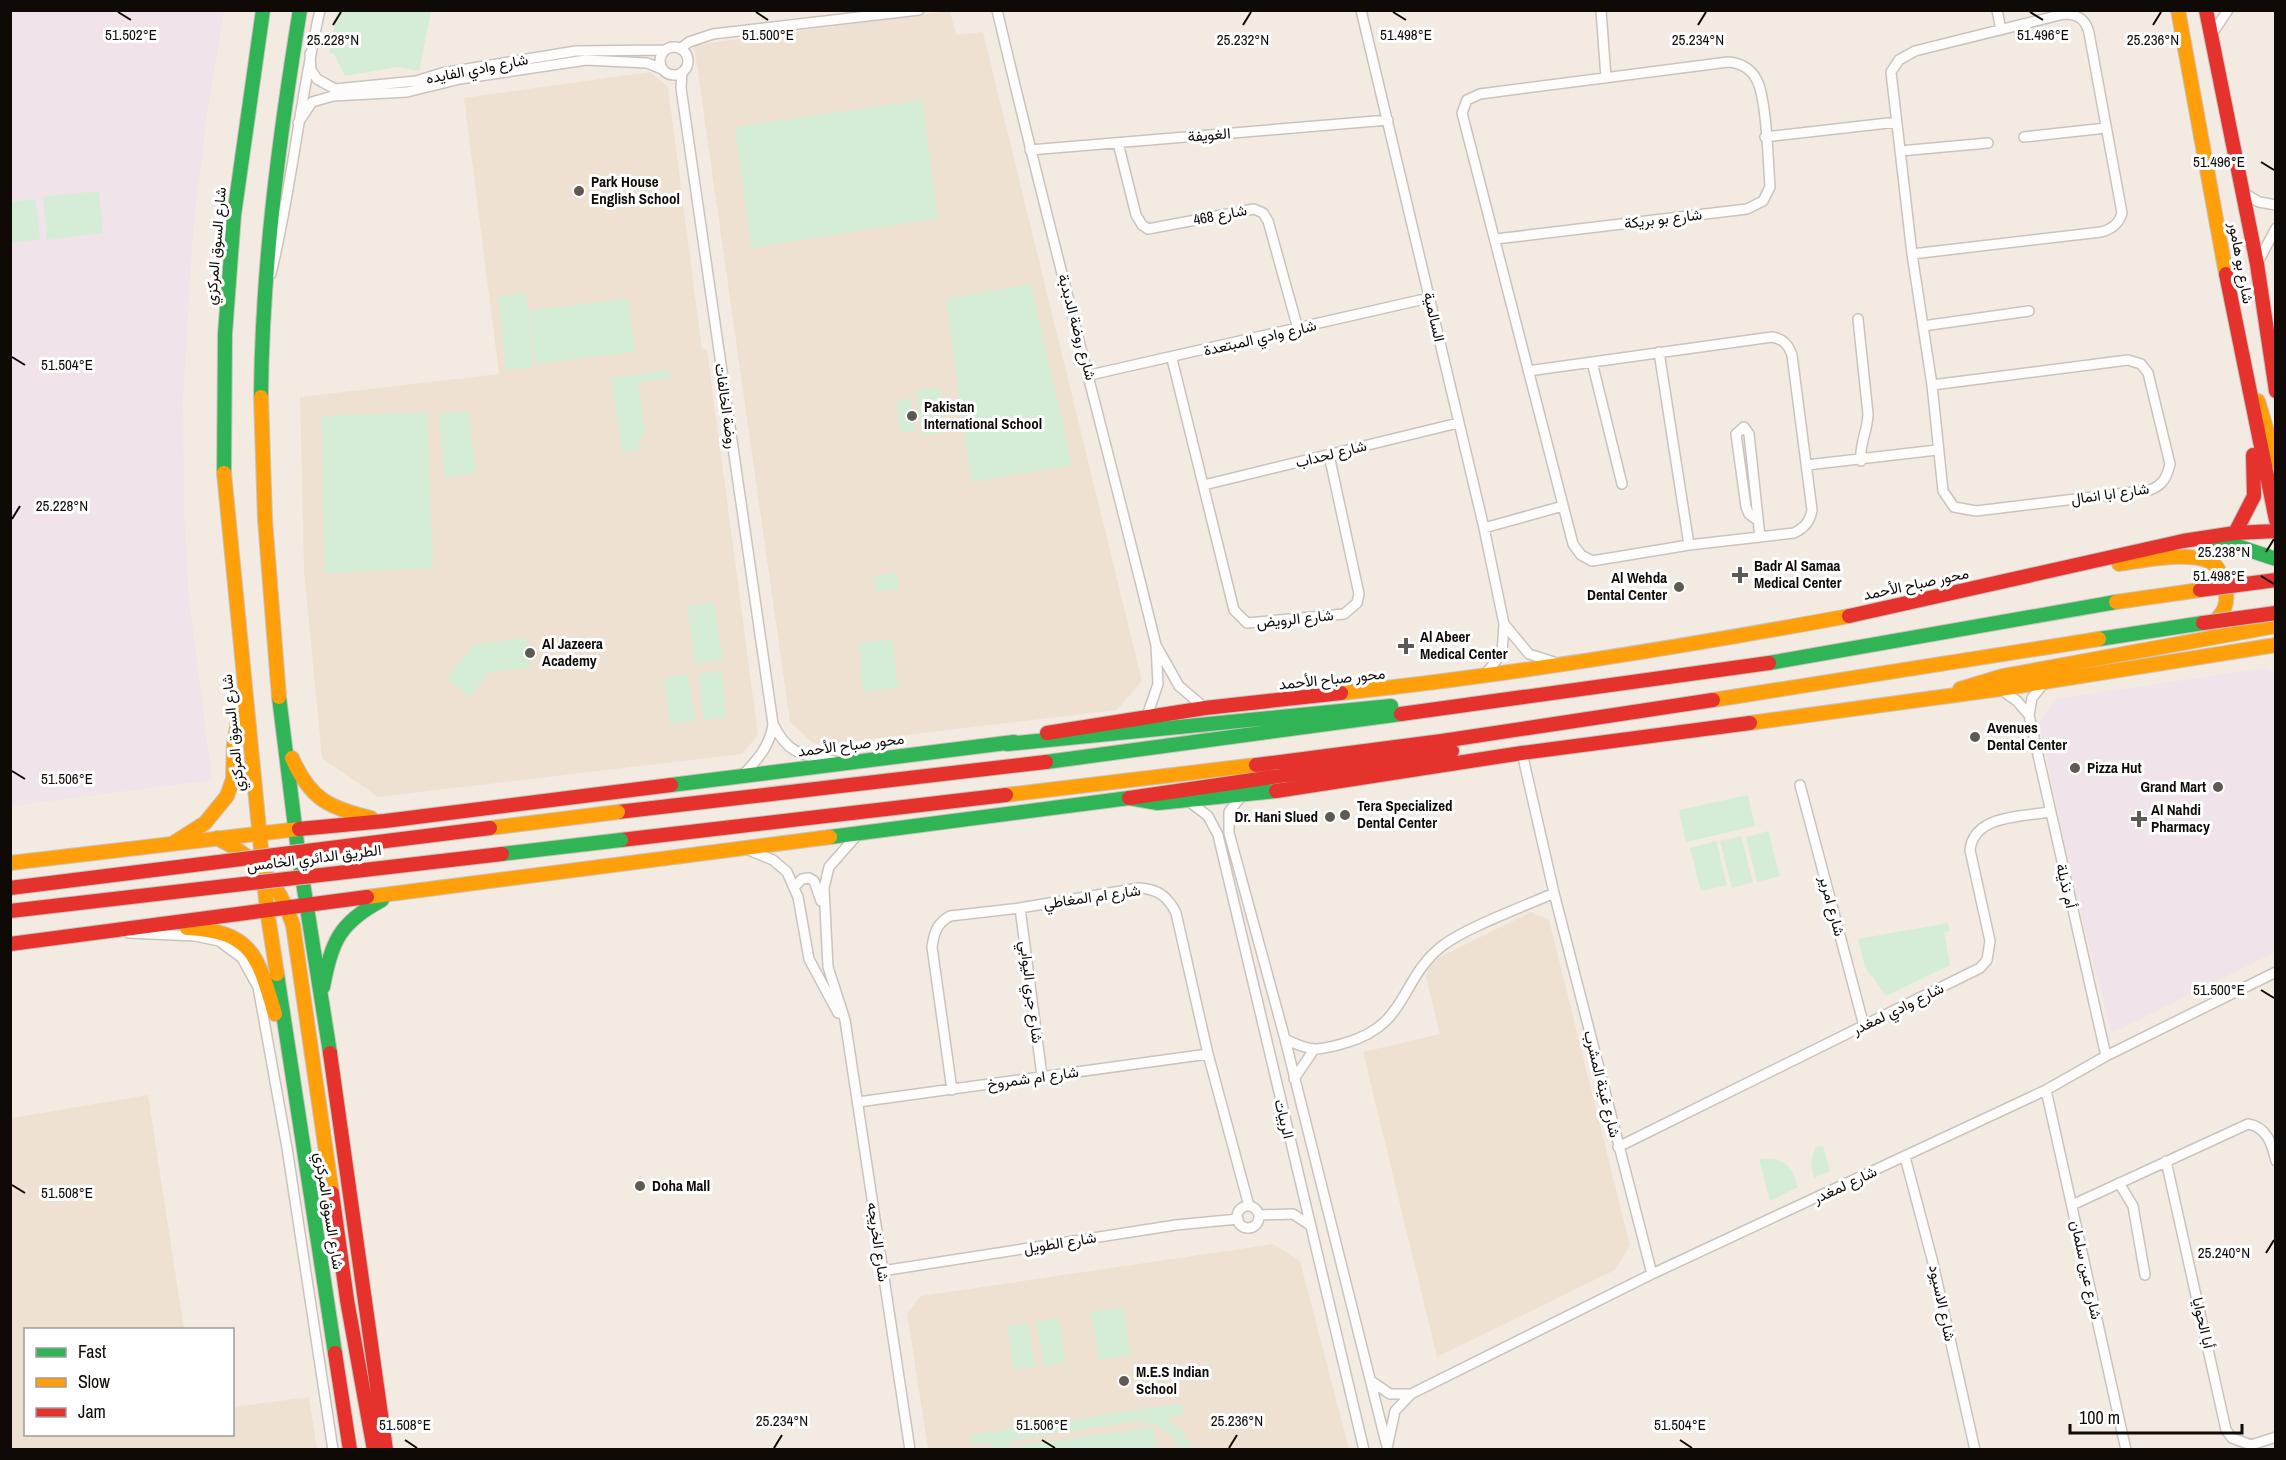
<svg xmlns="http://www.w3.org/2000/svg" width="2286" height="1460" font-family="'Archivo Narrow',Vazirmatn,sans-serif">
	<style>
		.commercial { fill: #f0e3e9 }
		.built { fill: #efe1d1 }
		.green { fill: #d5ecd6 }
		.lines { fill: none; stroke-linecap: round; stroke-linejoin: round }
		.street-casing { stroke: #cac3bd; stroke-width: 12 }
		.fast-casing { stroke: #cac3bd; stroke-width: 16 }
		.slow-casing { stroke: #cac3bd; stroke-width: 16 }
		.jam-casing { stroke: #cac3bd; stroke-width: 16 }
		.street { stroke: #fdfcfb; stroke-width: 9 }
		.fast { stroke: #30b455; stroke-width: 14 }
		.slow { stroke: #ff9f0a; stroke-width: 14 }
		.jam { stroke: #e5322d; stroke-width: 14 }
		.fast-bridge-casing { stroke: #cac3bd; stroke-width: 16; stroke-linecap: butt }
		.slow-bridge-casing { stroke: #cac3bd; stroke-width: 16; stroke-linecap: butt }
		.jam-bridge-casing { stroke: #cac3bd; stroke-width: 16; stroke-linecap: butt }
		.fast-bridge { stroke: #30b455; stroke-width: 14 }
		.slow-bridge { stroke: #ff9f0a; stroke-width: 14 }
		.jam-bridge { stroke: #e5322d; stroke-width: 14 }
		.ticks { fill: none; stroke: #0f0a06; stroke-width: 2 }
		.poi-dot { fill: #5f5953; stroke: #fff; stroke-width: 2 }
		.labels { text-anchor: middle; stroke-width: 6; stroke-linejoin: round; paint-order: stroke }
		.street-label { font-size: 15px; fill: #0f0a06; stroke: #fff }
		.poi-label { font-size: 15px; font-weight: bold; fill: #0f0a06; stroke: #fff; text-anchor: start }
		.ticks-label { font-size: 15px; text-anchor: middle; fill: #0f0a06; stroke: #fff; stroke-width: 6; stroke-linejoin: round; paint-order: stroke }
	</style>
	<rect width="100%" height="100%" fill="#f3ebe2"/>
	<path class="commercial" d="M 10,11 L 224,11 L 206,120 L 193,233 L 183,397 L 184,514 L 189,600 L 212,780 L 11,806 Z
		M 2265,668 L 2276,672 L 2275,952 L 2112,1033 L 2075,891 L 2039,722 L 2057,699 Z"/>
	<path class="built" d="M 950,11 L 956,35 L 983,32 L 1142,681 L 1117,710 L 822,745 L 813,743 L 790,722 L 694,45 Z
		M 650,72 L 668,87 L 702,349 L 707,349 L 758,735 L 742,754 L 378,797 L 322,758 L 304,572 L 300,397 L 499,374 L 464,98 Z
		M 1531,912 L 1549,920 L 1630,1245 L 1615,1270 L 1437,1357 L 1363,1052 L 1440,1034 L 1426,977 L 1432,961 Z
		M 148,1095 L 184,1329 L 26,1330 L 26,1434 L 232,1434 L 233,1407 L 309,1397 L 317,1449 L 11,1449 L 11,1118 Z
		M 1273,1244 L 1300,1261 L 1349,1449 L 928,1449 L 907,1313 L 921,1296 Z"/>
	<path class="green" d="M 337,11 L 431,11 L 419,71 L 398,67 L 345,76 L 334,54 L 329,53 Z
		M 922,100 L 938,218 L 751,248 L 735,127 Z
		M 99,191 L 103,233 L 47,240 L 43,197 Z
		M 35,199 L 40,239 L 11,243 L 11,202 Z
		M 1031,284 L 1072,465 L 971,482 L 946,299 Z
		M 526,293 L 534,367 L 506,370 L 498,296 Z
		M 628,298 L 635,352 L 536,364 L 529,311 Z
		M 669,370 L 670,378 L 638,383 L 645,431 L 638,441 L 639,450 L 622,453 L 611,378 Z
		M 940,387 L 946,432 L 922,436 L 916,391 Z
		M 911,398 L 916,431 L 901,433 L 896,401 Z
		M 469,411 L 476,473 L 445,477 L 439,414 Z
		M 427,412 L 433,568 L 325,573 L 321,416 Z
		M 897,572 L 899,589 L 876,592 L 874,576 Z
		M 714,602 L 723,660 L 695,664 L 687,606 Z
		M 527,638 L 530,667 L 489,672 L 470,697 L 446,679 L 473,645 Z
		M 892,639 L 898,688 L 863,692 L 858,643 Z
		M 721,671 L 727,717 L 704,720 L 698,674 Z
		M 688,675 L 695,721 L 670,725 L 664,678 Z
		M 1748,795 L 1755,826 L 1686,842 L 1679,810 Z
		M 1768,831 L 1780,876 L 1757,882 L 1746,837 Z
		M 1741,836 L 1753,882 L 1732,888 L 1720,841 Z
		M 1716,841 L 1727,885 L 1701,891 L 1690,848 Z
		M 1948,923 L 1950,931 L 1944,932 L 1950,965 L 1886,996 L 1865,967 L 1858,939 Z
		M 1823,1146 L 1830,1171 L 1814,1178 L 1811,1163 L 1815,1147 Z
		M 1759,1159 C 1783,1156 1792,1165 1798,1187 L 1770,1201 Z
		M 1123,1307 L 1130,1355 L 1099,1360 L 1091,1312 Z
		M 1059,1318 L 1066,1362 L 1044,1366 L 1037,1322 Z
		M 1028,1323 L 1035,1367 L 1014,1370 L 1007,1327 Z
		M 1182,1403 L 1184,1414 L 1165,1417 L 1182,1431 L 1192,1449 L 1180,1449 C 1172,1432 1157,1423 1138,1421 L 1026,1438 L 1014,1441 L 1004,1449 L 989,1449 L 995,1442 L 972,1445 L 971,1435 Z
		M 1153,1427 L 1157,1449 L 1009,1449 L 1009,1447 Z"/>
	<g class="lines">
		<g class="street-casing">
			<path id="street" d="M 997,10 C 1047,223 1104,433 1156,645 L 1158,684 L 1147,716
				M 1361,10 L 1484,528 L 1504,624 L 1502,653 L 1484,676
				M 1601,10 L 1606,78
				M 1997,10 L 2001,30
				M 2212,34 L 2228,10
				M660 61a14 14 0 1 1 28 0a14 14 0 1 1-28 0Z
				M 680,49 L 689,42 L 713,34 L 919,10
				M 310,54 L 311,70 L 317,79 L 335,89 L 416,81 L 442,73 L 576,51 L 665,50
				M 682,72 L 681,88 L 773,724 C 770,746 758,759 743,775
				M 298,123 L 312,102 L 333,96 L 407,92 L 460,79 L 586,60 L 647,63 L 662,69
				M 1765,137 L 1897,122
				M 2024,137 L 2106,128
				M 1118,143 L 1136,215 L 1142,225 L 1148,229 L 1254,209 L 1263,213 L 1268,221 L 1298,329
				M 1030,150 L 1388,120
				M 1900,151 L 1988,143
				M 2242,192 L 2259,202 L 2276,205
				M 1496,239 L 1747,209 L 1763,201 L 1770,187 C 1768,160 1767,110 1759,85 C 1754,71 1743,63 1728,62 L 1480,94 L 1467,100 L 1462,113 C 1500,256 1535,401 1573,544 L 1581,555 L 1592,561 L 1689,545 L 1794,533 C 1804,528 1810,522 1812,510 L 1792,355 C 1788,344 1783,339 1772,337 L 1528,371
				M 1912,254 L 2101,232 C 2112,229 2119,224 2122,213 L 2089,33 C 2086,20 2079,14 2064,14 L 1915,51 L 1899,60 L 1891,72 L 1912,254 L 1932,385 L 1943,491 L 1954,507 L 1976,511 L 2150,490 C 2163,485 2167,477 2170,464 L 2148,373 L 2141,364 L 2128,360 L 1932,385
				M 2258,262 L 2276,228
				M 271,274 C 292,187 300,98 320,10
				M 1858,319 L 1868,414 C 1868,430 1859,444 1861,461
				M 1923,326 L 2029,311
				M 1659,352 L 1689,545
				M 1172,359 L 1234,610 L 1247,623 L 1344,614 L 1357,603 L 1359,594 L 1329,455
				M 1592,362 L 1622,484
				M 1090,375 L 1429,298
				M 1807,465 L 1937,450
				M 1204,485 L 1458,423
				M 1756,519 L 1749,514 L 1746,507 L 1736,434 L 1744,427 L 1749,434 L 1760,537
				M 1484,528 L 1563,506
				M 1504,624 L 1529,654 L 1557,663
				M 1157,647 L 1179,686 L 1205,708
				M 2045,682 L 2032,698 L 2029,715 L 2106,1056
				M 2000,689 L 2017,701 L 2029,715
				M 773,724 C 788,755 803,755 834,761
				M 1522,753 L 1554,893 L 1652,1274
				M 1800,785 L 1864,1026
				M 1242,795 L 1229,812 L 1229,833 L 1285,1039 L 1386,1443
				M 1187,800 L 1208,816 L 1218,835 L 1364,1450
				M 858,834 L 829,867 L 824,888 L 828,967 L 845,1020 L 910,1450
				M 746,849 L 773,860 L 787,872 L 798,897 L 809,959 L 838,1013
				M 794,887 L 802,879 L 809,878 L 814,881 L 821,901
				M 1020,908 L 1042,1076
				M 128,933 L 195,936 L 219,941 L 242,958 L 258,987 L 287,1148 L 333,1450
				M 1285,1039 C 1311,1052 1318,1051 1345,1043 C 1409,1025 1399,980 1442,946 C 1467,927 1523,907 1554,893
				M 1294,1079 L 1313,1051
				M 952,1090 L 932,947 C 934,933 937,923 950,916 L 1020,908 L 1139,888 C 1157,889 1168,896 1176,913 L 1208,1054 L 1249,1206
				M 2046,1090 L 2126,1450
				M 858,1102 L 1208,1054
				M 1618,1147 L 1980,968 L 1987,960 L 1990,941 L 1970,850 C 1974,815 2021,817 2049,812
				M 1905,1157 L 1932,1259 L 1975,1450
				M 2166,1161 L 2226,1430 L 2232,1438 L 2251,1445 L 2276,1437
				M 2119,1183 L 2133,1206 L 2145,1275
				M 2072,1205 L 2248,1124 C 2267,1127 2272,1144 2276,1161
				M1237 1217a11 11 0 1 1 22 0a11 11 0 1 1-22 0Z
				M 1259,1215 L 1293,1214 L 1310,1225
				M 882,1271 L 1176,1225 L 1238,1219
				M 1371,1381 L 1390,1394 L 1411,1394
				M 1387,1448 L 1395,1411 L 1411,1394 L 1652,1274 L 2046,1090 L 2106,1056 L 2276,972"/>
		</g>
		<g class="fast-casing">
			<path id="fast" d="M 261,397 C 262,267 279,138 300,10
				M 224,473 L 225,334 L 234,215 L 263,10
				M 2212,542 L 2231,544 L 2276,559
				M 2099,639 L 2203,623
				M 1769,663 L 2116,602
				M 279,697 L 298,851 L 330,1053
				M 1007,744 L 1391,706
				M 1046,762 L 1401,714
				M 671,785 L 1014,742
				M 830,837 L 1129,798 L 1158,803 L 1276,791
				M 277,974 L 335,1353
				M 323,987 C 332,941 339,923 382,900"/>
		</g>
		<g class="slow-casing">
			<path id="slow" d="M 2178,10 L 2226,274
				M 261,397 L 265,520 L 279,697
				M 2258,401 L 2276,461
				M 224,473 L 267,910 L 277,974
				M 2119,564 C 2141,561 2199,548 2216,566 C 2221,572 2223,580 2225,587 C 2229,604 2224,614 2211,624
				M 2116,602 L 2200,590
				M 1960,689 L 2003,676 L 2276,626
				M 1341,693 C 1512,675 1681,647 1849,616
				M 1713,700 L 2099,639
				M 1750,723 L 2000,689 L 2276,645
				M 292,758 C 310,799 329,808 371,818
				M 1006,795 L 1256,765
				M 217,838 C 257,858 279,883 293,925 L 332,1193
				M 175,842 L 205,823 L 227,796 L 233,779 L 234,743 L 242,701
				M 10,863 L 299,829
				M 367,897 L 830,837
				M 187,928 C 253,931 258,957 275,1014"/>
		</g>
		<g class="jam-casing">
			<path id="jam" d="M 2206,10 L 2257,264 L 2276,391
				M 2226,274 L 2276,520
				M 2235,533 L 2254,496 L 2253,455
				M 1849,616 L 2183,541 L 2235,533 L 2276,531
				M 1401,714 L 1769,663
				M 1047,733 L 1205,708 L 1341,693
				M 1256,765 L 1442,741 L 1713,700
				M 1276,791 L 1522,753 L 1750,723
				M 1129,798 L 1452,751
				M 618,812 L 1046,762
				M 299,829 L 385,821 L 671,785
				M 621,840 L 1006,795
				M 10,944 L 367,897
				M 330,1053 L 386,1450
				M 332,1193 L 347,1300 L 374,1450
				M 335,1353 L 350,1450"/>
		</g>
		<use href="#street" class="street"/>
		<use href="#fast" class="fast"/>
		<use href="#slow" class="slow"/>
		<use href="#jam" class="jam"/>
		<g class="fast-bridge-casing">
			<path id="fast-bridge" d="M 502,854 L 621,840"/>
		</g>
		<g class="slow-bridge-casing">
			<path id="slow-bridge" d="M 490,828 L 618,812"/>
		</g>
		<g class="jam-bridge-casing">
			<path id="jam-bridge" d="M 2200,590 L 2276,580
				M 2203,623 L 2276,613
				M 10,888 L 490,828
				M 10,911 L 502,854"/>
		</g>
		<use href="#fast-bridge" class="fast-bridge"/>
		<use href="#slow-bridge" class="slow-bridge"/>
		<use href="#jam-bridge" class="jam-bridge"/>
	</g>
	<path class="ticks" d="M 118,12 L 131,20M 756,12 L 768,20M 1393,12 L 1406,20M 2030,12 L 2043,20M 333,25 L 341,12M 1243,25 L 1251,12M 1698,25 L 1706,12M 2153,25 L 2161,12M 2261,162 L 2274,170M 12,357 L 25,365M 12,519 L 20,506M 2266,552 L 2274,539M 2261,576 L 2274,584M 12,771 L 25,779M 2261,990 L 2274,998M 12,1185 L 25,1193M 2266,1253 L 2274,1240M 405,1440 L 417,1448M 1042,1440 L 1055,1448M 1680,1440 L 1692,1448M 774,1448 L 782,1435M 1229,1448 L 1237,1435"/>
	<g class="poi-dot">
		<circle cx="579" cy="191" r="6"/>
		<circle cx="912" cy="416" r="6"/>
		<path d="M1737 566h6v6h6v6h-6v6h-6v-6h-6v-6h6z"/>
		<circle cx="1679" cy="587" r="6"/>
		<path d="M1403 637h6v6h6v6h-6v6h-6v-6h-6v-6h6z"/>
		<circle cx="530" cy="653" r="6"/>
		<circle cx="1975" cy="737" r="6"/>
		<circle cx="2075" cy="768" r="6"/>
		<circle cx="2218" cy="787" r="6"/>
		<circle cx="1345" cy="815" r="6"/>
		<circle cx="1330" cy="817" r="6"/>
		<path d="M2136 810h6v6h6v6h-6v6h-6v-6h-6v-6h6z"/>
		<circle cx="640" cy="1186" r="6"/>
		<circle cx="1124" cy="1381" r="6"/>
	</g>
	<g class="labels">
		<g class="street-label">
			<text transform="translate(477 69) rotate(-11)" y="5">شارع وادي الفايده</text>
			<text transform="translate(1209 135) rotate(-5)" y="5">الغويفة</text>
			<text transform="translate(1220 215) rotate(-11)" y="5">شارع 468</text>
			<text transform="translate(1663 219) rotate(-7)" y="5">شارع بو بريكة</text>
			<text transform="translate(216 246) rotate(-85)" y="5">شارع السوق المركزي</text>
			<text transform="translate(2241 263) rotate(80)" y="5">شارع بو هامور</text>
			<text transform="translate(1434 317) rotate(77)" y="5">السالمية</text>
			<text transform="translate(1077 327) rotate(75)" y="5">شارع روضة الدبدبة</text>
			<text transform="translate(1260 338) rotate(-13)" y="5">شارع وادي المبتعدة</text>
			<text transform="translate(726 406) rotate(82)" y="5">روضة الخالفات</text>
			<text transform="translate(1331 454) rotate(-14)" y="5">شارع لحداب</text>
			<text transform="translate(2110 494) rotate(-8)" y="5">شارع ابا انمال</text>
			<text transform="translate(1916 584) rotate(-12)" y="5">محور صباح الأحمد</text>
			<text transform="translate(1295 619) rotate(-6)" y="5">شارع الرويض</text>
			<text transform="translate(1332 679) rotate(-6)" y="5">محور صباح الأحمد</text>
			<text transform="translate(233 733) rotate(-96)" y="5">شارع السوق المركزي</text>
			<text transform="translate(851 745) rotate(-7)" y="5">محور صباح الأحمد</text>
			<text transform="translate(314 858) rotate(-7)" y="5">الطريق الدائري الخامس</text>
			<text transform="translate(2066 886) rotate(77)" y="5">أم نذيلة</text>
			<text transform="translate(1092 897) rotate(-8)" y="5">شارع ام المغاطي</text>
			<text transform="translate(1832 906) rotate(75)" y="5">شارع امرير</text>
			<text transform="translate(1031 992) rotate(83)" y="5">شارع جري اليوابي</text>
			<text transform="translate(1898 1009) rotate(-26)" y="5">شارع وادي لمغدر</text>
			<text transform="translate(1033 1078) rotate(-8)" y="5">شارع ام شمروخ</text>
			<text transform="translate(1602 1084) rotate(76)" y="5">شارع غينة المشرب</text>
			<text transform="translate(1284 1119) rotate(76)" y="5">الربيات</text>
			<text transform="translate(1845 1185) rotate(-25)" y="5">شارع لمغدر</text>
			<text transform="translate(329 1211) rotate(81)" y="5">شارع السوق المركزي</text>
			<text transform="translate(878 1242) rotate(82)" y="5">شارع الخريجه</text>
			<text transform="translate(1060 1243) rotate(-9)" y="5">شارع الطويل</text>
			<text transform="translate(2086 1270) rotate(78)" y="5">شارع عين سلمان</text>
			<text transform="translate(1942 1303) rotate(78)" y="5">شارع الاسيود</text>
			<text transform="translate(2203 1323) rotate(77)" y="5">أبا الحوايا</text>
		</g>
		<g class="poi-label">
			<text x="591" y="187">Park House<tspan x="591" dy="17">English School</tspan></text>
			<text x="924" y="412">Pakistan<tspan x="924" dy="17">International School</tspan></text>
			<text x="1754" y="571">Badr Al Samaa<tspan x="1754" dy="17">Medical Center</tspan></text>
			<text x="1667" y="583" text-anchor="end">Al Wehda<tspan x="1667" dy="17">Dental Center</tspan></text>
			<text x="1420" y="642">Al Abeer<tspan x="1420" dy="17">Medical Center</tspan></text>
			<text x="542" y="649">Al Jazeera<tspan x="542" dy="17">Academy</tspan></text>
			<text x="1987" y="733">Avenues<tspan x="1987" dy="17">Dental Center</tspan></text>
			<text x="2087" y="773">Pizza Hut</text>
			<text x="2206" y="792" text-anchor="end">Grand Mart</text>
			<text x="1357" y="811">Tera Specialized<tspan x="1357" dy="17">Dental Center</tspan></text>
			<text x="2151" y="815">Al Nahdi<tspan x="2151" dy="17">Pharmacy</tspan></text>
			<text x="1318" y="822" text-anchor="end">Dr. Hani Slued</text>
			<text x="652" y="1191">Doha Mall</text>
			<text x="1136" y="1377">M.E.S Indian<tspan x="1136" dy="17">School</tspan></text>
		</g>
	</g>
	<g class="ticks-label">
		<text x="1406" y="40">51.498°E</text>
		<text x="2043" y="40">51.496°E</text>
		<text x="131" y="40">51.502°E</text>
		<text x="768" y="40">51.500°E</text>
		<text x="333" y="45">25.228°N</text>
		<text x="1243" y="45">25.232°N</text>
		<text x="1698" y="45">25.234°N</text>
		<text x="2153" y="45">25.236°N</text>
		<text x="2219" y="167">51.496°E</text>
		<text x="67" y="370">51.504°E</text>
		<text x="62" y="511">25.228°N</text>
		<text x="2224" y="557">25.238°N</text>
		<text x="2219" y="581">51.498°E</text>
		<text x="67" y="784">51.506°E</text>
		<text x="2219" y="995">51.500°E</text>
		<text x="67" y="1198">51.508°E</text>
		<text x="2224" y="1258">25.240°N</text>
		<text x="782" y="1426">25.234°N</text>
		<text x="1237" y="1426">25.236°N</text>
		<text x="405" y="1430">51.508°E</text>
		<text x="1042" y="1430">51.506°E</text>
		<text x="1680" y="1430">51.504°E</text>
	</g>
	<rect width="2286" height="1460" fill="none" stroke="#0f0a06" stroke-width="24"/>
	<rect x="24" y="1328" width="210" height="108" fill="#ffffff" stroke="#9f9d9b" stroke-width="1.5"/>
	<rect x="36" y="1348" width="30" height="9" fill="#30b455" stroke="#9f9d9b" stroke-width="1.5"/>
	<text x="78" y="1358" font-size="18" fill="#0f0a06">Fast</text>
	<rect x="36" y="1378" width="30" height="9" fill="#ff9f0a" stroke="#9f9d9b" stroke-width="1.5"/>
	<text x="78" y="1388" font-size="18" fill="#0f0a06">Slow</text>
	<rect x="36" y="1408" width="30" height="9" fill="#e5322d" stroke="#9f9d9b" stroke-width="1.5"/>
	<text x="78" y="1418" font-size="18" fill="#0f0a06">Jam</text>
	<path d="M2070 1424v9h172v-9" fill="none" stroke="#0f0a06" stroke-width="3"/>
	<text x="2079" y="1424" font-size="18" fill="#0f0a06" stroke="#ffffff" stroke-width="4.5" paint-order="stroke">100 m</text>
</svg>
